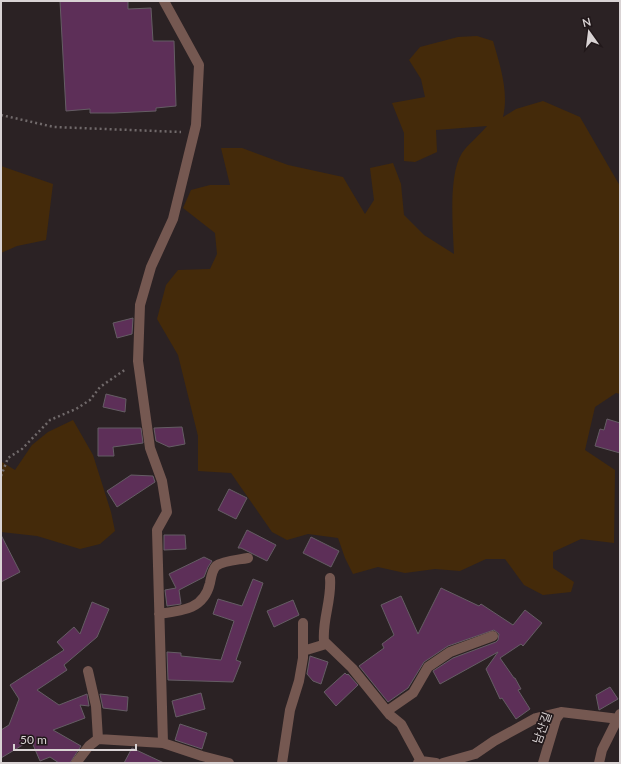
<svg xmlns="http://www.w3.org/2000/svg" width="621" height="764" font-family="Lato,'Noto Sans KR',sans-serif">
	<rect width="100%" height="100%" fill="#2b2224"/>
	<path fill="#442a0a" d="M477,36L493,41C500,65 509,92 503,117L516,109L543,101L580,117L620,186V394L616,393L595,407L585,450L615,470L614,543L581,539L553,552V568L574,582L571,592L543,595L524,585L505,559H486L460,571L435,569L405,573L378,567L353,574L345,558L338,538L308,534L287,540L272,532L231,473L198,471V436L178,355L157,319L166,285L178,270L210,269L217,254L215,233L183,208L191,190L210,185H230L221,148H242L288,165L343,177L365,214L374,200L370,168L393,163L401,184L404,215L424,235L454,254C453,228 448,175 462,153C469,143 480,135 487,126L436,130L437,152L415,162L404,161V133L392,103L425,97L421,79L409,60L420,47L458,37Z
		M1,166L53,184L46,240L17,246L1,253Z
		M73,420L93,455L111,512L115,531L100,544L80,549L37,536L1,532V457L2,462L15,470L32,445L48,432Z"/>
	<path fill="#5d2f58" stroke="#655d64" d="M60,1H128V9L151,8L153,41H174L176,106L156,108V111L114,113H90V109L66,111Z
		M133,318L132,334L117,338L113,323Z
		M106,394L126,399L125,412L103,407Z
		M607,419L620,423V453L595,446L600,429L604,430Z
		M182,427L185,444L169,447L156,441L154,428Z
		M98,428H141L143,443L113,447L114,456H98Z
		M131,475L153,476L155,482L117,507L107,491Z
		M229,489L247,498L236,519L218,510Z
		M247,530L276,545L267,561L241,548H238Z
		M1,535L20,572L1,582Z
		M164,535H185L186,549L164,550Z
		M311,537L339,551L331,567L303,553Z
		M204,557L212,561L208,567L204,577L179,590L181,604L167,606L165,590L176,588L169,574Z
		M253,579L263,583L236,660L241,662L233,682L168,680L167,652L181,653V656L221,660L234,621L213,614L218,599L242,606Z
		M441,588L479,606L481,604L513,625L525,610L542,623L523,646L521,644L500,658L514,678H515L521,689L518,690L530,709L516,719L502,698L500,699L486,669L498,652L440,684L433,671L453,658L496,642L498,640L499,634L494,630L448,646L424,662L408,688L388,702L359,666L384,648L382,644L394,635L381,605L401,596L418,634Z
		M293,600L299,615L274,627L267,611Z
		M92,602L109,609L97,637L64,665L67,670L37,690L59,705L87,694L89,706L80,705L85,718L53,730L81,746L70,763H59L50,757L40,761L31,740L1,758V730L9,725L19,699L10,685L64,650L57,642L74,627L80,634Z
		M310,656L328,662L321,684L313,681L307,674Z
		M345,673L347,675L348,674L358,685L336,706L324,692Z
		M610,687L618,699L599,710L596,695Z
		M201,693L205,709L176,717L172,701Z
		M100,694L128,697L127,711L103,708Z
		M180,724L207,733L202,749L175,740Z
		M132,748L164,763H124Z"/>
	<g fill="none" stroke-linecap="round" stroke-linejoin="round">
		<path stroke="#716a6b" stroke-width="2.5" stroke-dasharray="2 3" stroke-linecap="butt" d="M1,115L54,127L181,132
			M1,476L8,458L22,449L50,420L76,409L90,400L100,387L126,369"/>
		<path stroke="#755851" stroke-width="10" d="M330,578C332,600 322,620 324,641L352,668L390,715L401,724L421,761
			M159,614C183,611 204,609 210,583C211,578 212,570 216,566C224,560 238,560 248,558
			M303,651L326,644
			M88,671L96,706L98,739
			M387,711L413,693L428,667L450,652L493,636
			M163,743L157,530L167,512L162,481L150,448L138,361L140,305L151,267L173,219L196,125L199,65L164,1
			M76,763L89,746L98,739L163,743L202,756L229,763
			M282,763L290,710L299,681L303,658V623
			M418,763L421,761L436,763
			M443,763L475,754L494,741L536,718L561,712
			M543,763L556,719L561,712L619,719
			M599,763L602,750L620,714"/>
	</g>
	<g text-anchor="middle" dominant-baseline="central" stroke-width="3.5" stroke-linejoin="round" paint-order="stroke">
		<g font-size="12" fill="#d9d3d4" stroke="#21181a">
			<text transform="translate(542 728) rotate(-70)">남산길</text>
		</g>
	</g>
	<rect width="621" height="764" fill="none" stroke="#d9d3d4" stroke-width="4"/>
	<g transform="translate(589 32) rotate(346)" stroke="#21181a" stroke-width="3" paint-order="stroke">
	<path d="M0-3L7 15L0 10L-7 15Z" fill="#d9d3d4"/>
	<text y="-6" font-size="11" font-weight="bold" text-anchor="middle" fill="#d9d3d4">N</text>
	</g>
	<path d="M14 744v6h122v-6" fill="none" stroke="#d9d3d4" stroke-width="2"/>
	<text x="20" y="744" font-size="12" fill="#d9d3d4" stroke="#21181a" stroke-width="3" paint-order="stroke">50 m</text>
</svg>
